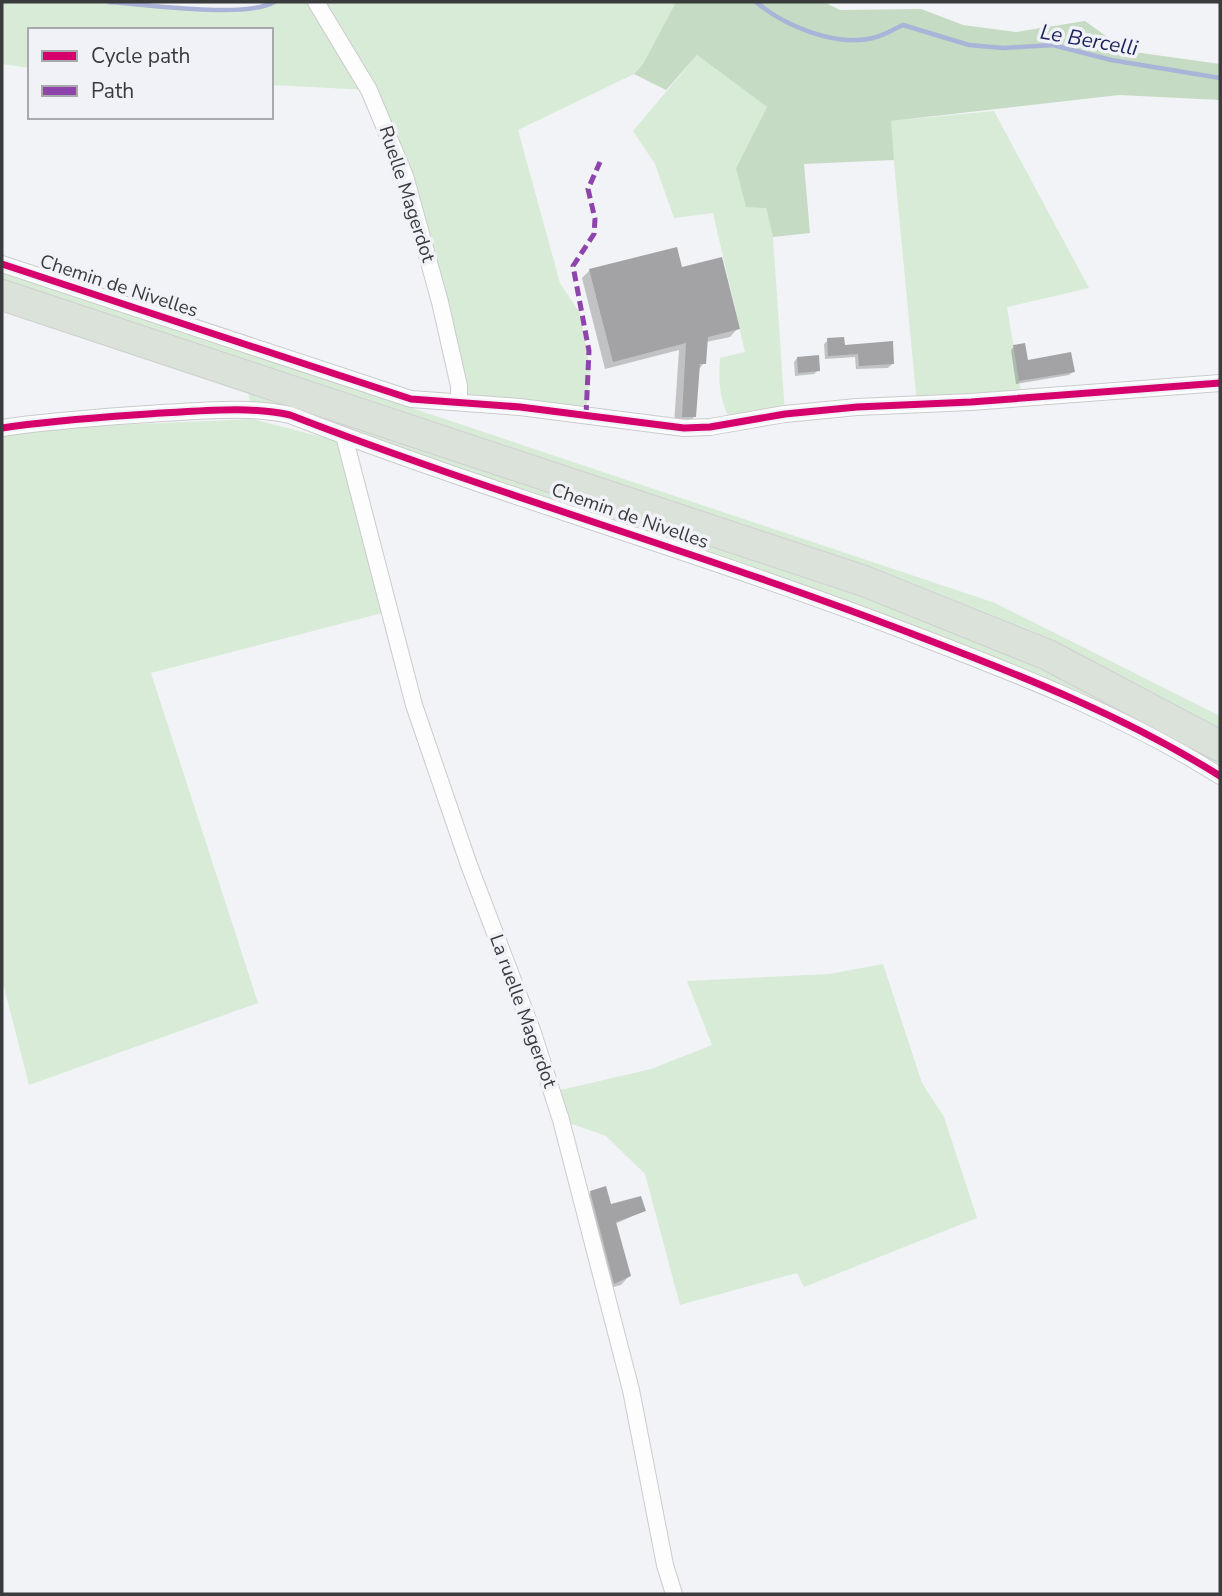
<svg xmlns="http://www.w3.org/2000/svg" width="1222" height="1596" font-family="'Nunito Sans',sans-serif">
	<rect width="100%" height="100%" fill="#f2f3f6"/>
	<path fill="#d8ebd7" d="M2,2C38,2 74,1 109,2C148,3 244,20 274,2H676L643,64L634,74L518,130L560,283L580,313L590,370L586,415L459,401L440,302L369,90L271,85V30H30V68L2,64Z
		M697,55L767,107L736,168L766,208L773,237L785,414L732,424C720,401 718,384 720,358L745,352L713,213L674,218L655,164L633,131Z
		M994,111L1089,288L1007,307L1022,398L917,404L890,121Z
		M2,271L995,603L1220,716V734L1120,679L2,284Z
		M248,386L521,476L993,642L1220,759V772L1096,704L250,405Z
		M252,419L353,445L394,610L151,673L258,1003L29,1085L2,979V436L52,428Z
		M883,964L922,1083L944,1117L977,1218L804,1287L797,1273L680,1305L645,1174L606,1136L561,1120L552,1092L651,1069L712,1045L687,981L829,974Z"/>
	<path fill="#c5dbc3" d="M676,2H824L840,10L921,9L963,25L1016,32L1085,21L1127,51L1220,64V100L1119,95L891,121L894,160L804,164L810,233L773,237L766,208L746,207L736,168L767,107L697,55L666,90L634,74L643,64Z"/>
	<path fill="#0003" d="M681,269L738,328L730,337L706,342L704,363L698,370L695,416L686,425H674L679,350L605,369L582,278L590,270Z
		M828,340L843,346L892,364L888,368L856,369L855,357L825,359L824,344Z
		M1014,347L1026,362L1073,372L1069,375L1016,384L1011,350Z
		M797,358L818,370L814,374L795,376L794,362Z
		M591,1192L610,1207L644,1211L615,1224L629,1276L621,1285L610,1288L586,1197Z"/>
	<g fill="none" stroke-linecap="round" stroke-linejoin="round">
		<path stroke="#aab4d8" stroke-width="4.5" d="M109,2C146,4 245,19 274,2
			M756,2C785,26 835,47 873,38C883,36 894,29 903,25L969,45L1003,48L1053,45L1111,60L1220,78"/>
	</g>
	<path fill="#a3a3a5" d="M677,247L682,267L722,257L740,329L708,337L706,364H700L696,417H682L686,343L613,362L589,269Z
		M844,337L845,345L893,341L894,364L859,366L858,354L828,356L827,338Z
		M1025,343L1028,360L1071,352L1075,372L1019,381L1013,345Z
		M819,355L820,371L798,373L797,357Z
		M606,1186L611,1204L641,1196L646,1211L616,1222L631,1276L614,1284L590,1191Z"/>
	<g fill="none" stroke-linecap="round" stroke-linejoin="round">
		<defs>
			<path id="street" d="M316,2L369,90L405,176L440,302L459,386V401
				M2,264L411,399L520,407L684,428L710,427L785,414L857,407L971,402L1220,383
				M2,428C55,420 108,417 162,413C204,411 249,406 290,415C499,496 715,557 923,638C1025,677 1128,718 1220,776
				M344,436L414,705L469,865L532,1030L561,1120L631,1390L665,1565L674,1594"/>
			<path id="highway" d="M2,295L864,581L1048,655L1220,746"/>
		</defs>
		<use href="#street" stroke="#cacbcd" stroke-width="18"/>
		<use href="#highway" stroke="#cfd0d1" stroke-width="32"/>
		<use href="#street" stroke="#fdfdfe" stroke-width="16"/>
		<use href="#highway" stroke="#dbe2da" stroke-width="30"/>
		<path stroke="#8e44ad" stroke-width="5" stroke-dasharray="10 5" stroke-linecap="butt" d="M586,415L589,351L573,266L594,234L595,219L588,189L600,162"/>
		<defs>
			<path id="cycleway" d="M2,264L411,399L520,407L684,428L710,427L785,414L857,407L971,402L1220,383
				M2,428C55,420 108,417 162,413C204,411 249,406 290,415C499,496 715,557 923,638C1025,677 1128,718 1220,776"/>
		</defs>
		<use href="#cycleway" stroke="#f1f2f7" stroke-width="11"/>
		<use href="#cycleway" stroke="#d6006c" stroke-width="7"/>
	</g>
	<g text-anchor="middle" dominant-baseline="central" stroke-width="7" stroke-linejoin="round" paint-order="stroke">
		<g font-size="19" fill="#3a3b3c" stroke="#f1f2f7">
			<text transform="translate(407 194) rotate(72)">Ruelle Magerdot</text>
			<text transform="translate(119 286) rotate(18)">Chemin de Nivelles</text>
			<text transform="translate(630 516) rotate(19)">Chemin de Nivelles</text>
			<text transform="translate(523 1011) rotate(70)">La ruelle Magerdot</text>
		</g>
		<g font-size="21" font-style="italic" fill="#1b225d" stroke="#f1f2f7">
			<text transform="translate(1089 40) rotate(10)">Le Bercelli</text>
		</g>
	</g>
	<rect width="1222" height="1596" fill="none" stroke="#3a3b3c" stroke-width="7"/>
	<rect x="28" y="28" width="245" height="91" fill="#f1f2f7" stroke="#a8a9ac" stroke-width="2"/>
	<rect x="42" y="51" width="35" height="10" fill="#d6006c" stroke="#a8a9ac" stroke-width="2"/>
	<text x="91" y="63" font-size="21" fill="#3a3b3c">Cycle path</text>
	<rect x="42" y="86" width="35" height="10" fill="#8e44ad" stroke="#a8a9ac" stroke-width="2"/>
	<text x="91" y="98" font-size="21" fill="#3a3b3c">Path</text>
</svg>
